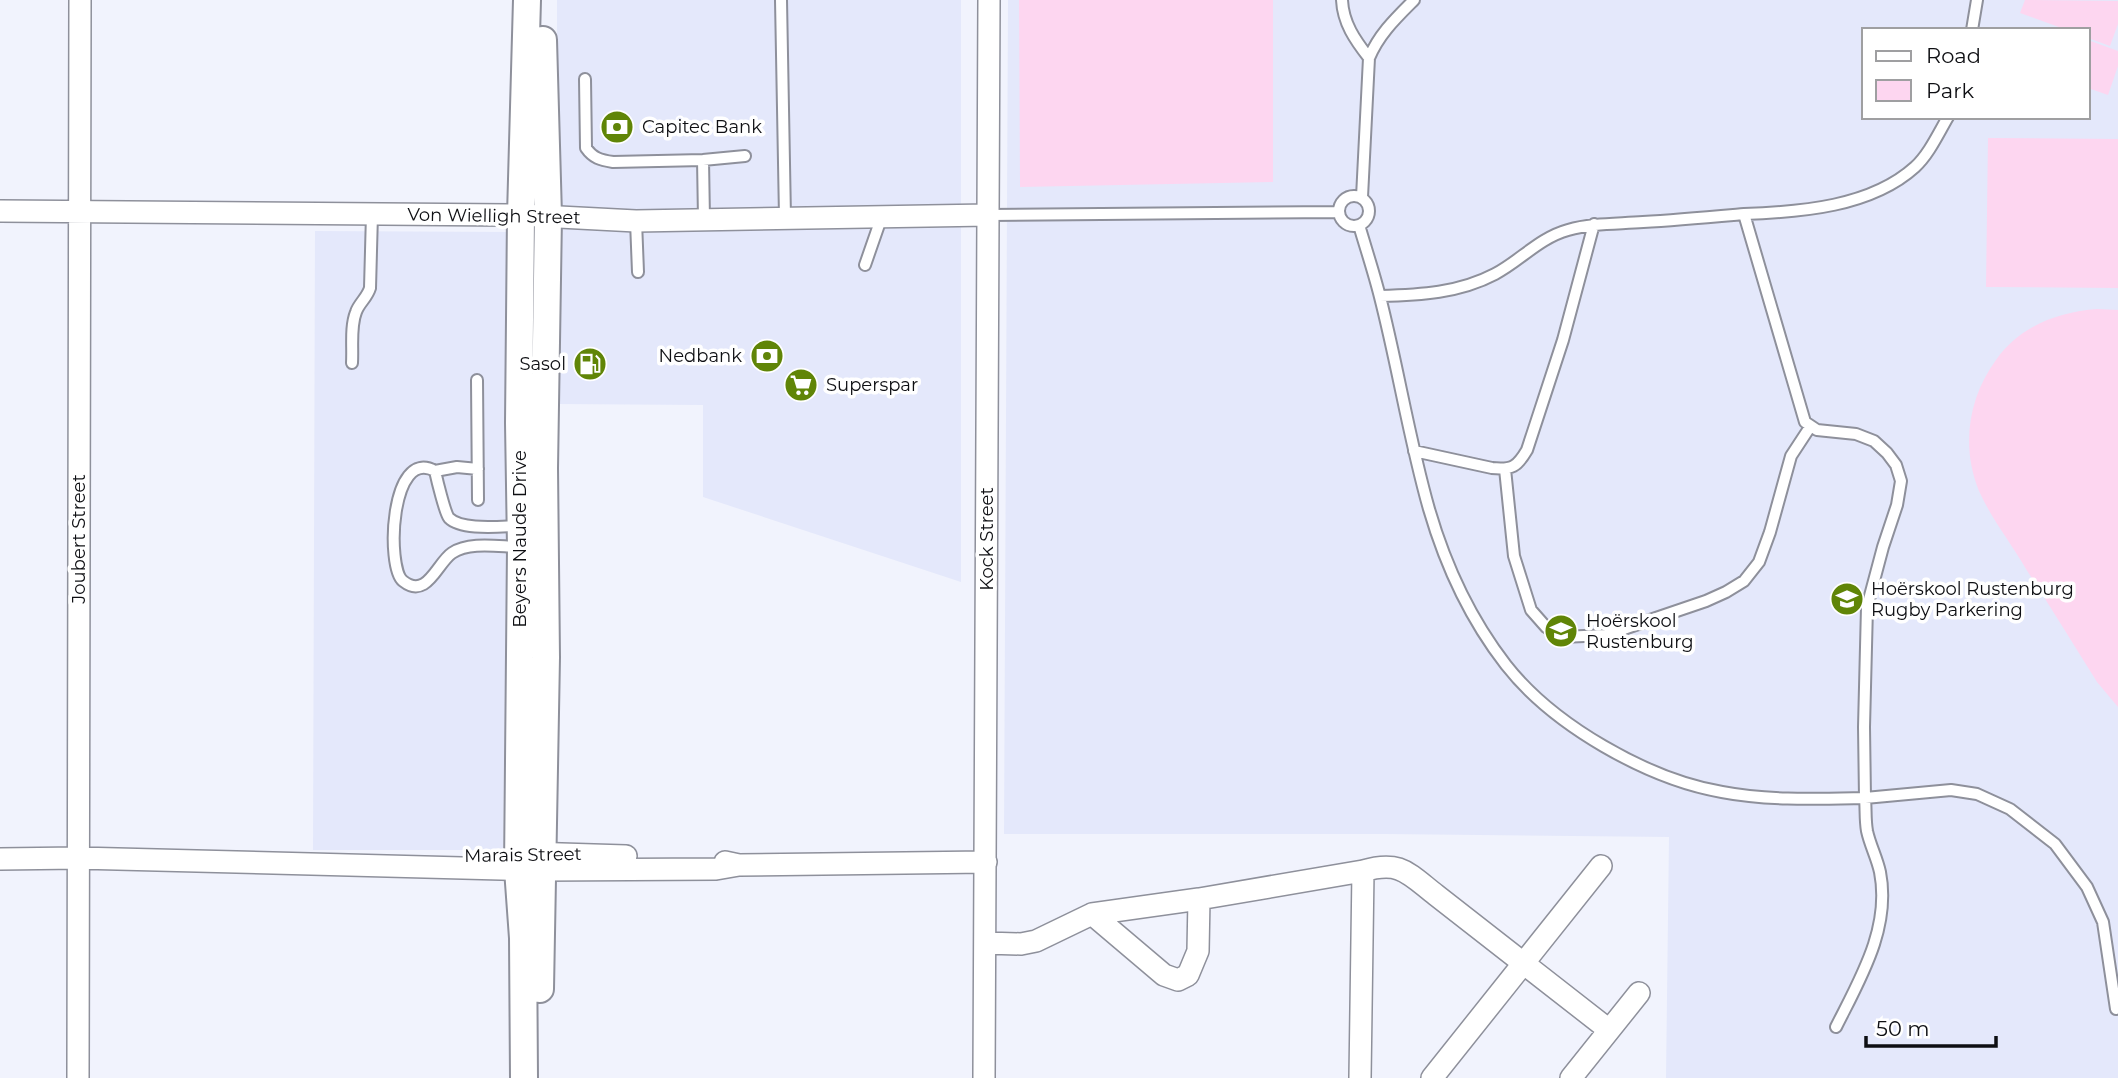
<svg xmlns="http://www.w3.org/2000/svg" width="2118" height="1078" font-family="Montserrat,sans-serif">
	<rect width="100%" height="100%" fill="#f1f3fd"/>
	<path fill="#e4e8fb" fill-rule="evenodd" d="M557,0H961V582L703,497V405L557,404Z
		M1008,0H2118V1078H1666L1669,837L1385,834H1004ZM1864,30H2088V117H1864Z
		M315,231L510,232L503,850H313Z"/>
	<path fill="#fdd6f0" d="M1019,0H1273V182L1020,187Z
		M2025,0L2118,1V24L2110,46L2088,38V30H2067L2020,13Z
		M2088,40L2118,51V66L2108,95L2088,88Z
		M1988,138L2118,139V288L1986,287Z
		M2097,309L2118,310V707L2097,682C2073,644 2050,606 2026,569C2011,543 1991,518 1979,491C1961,447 1968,398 1996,360C2020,326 2058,312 2097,309Z"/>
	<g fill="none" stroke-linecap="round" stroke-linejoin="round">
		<defs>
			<path id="service" d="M781,0L785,217
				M1342,0C1343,23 1355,40 1369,58
				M1972,30L1977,0
				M585,79L586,148C593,158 600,160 613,162L703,160L745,156
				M703,160L704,219
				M1339 211a15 15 0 1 1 30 0a15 15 0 1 1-30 0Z
				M1362,197L1369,58C1379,34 1396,18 1414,0
				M1744,214C1800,212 1871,207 1915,167C1929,154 1938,134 1948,117
				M988,215L1338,212
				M636,221L638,272
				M1359,225C1366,249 1374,273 1380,297C1398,367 1409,439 1429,509C1445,564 1471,620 1506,665C1553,725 1647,779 1722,792C1769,801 1818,799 1865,798C1866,809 1865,820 1867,831C1870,845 1877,858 1880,872C1891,928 1860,979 1836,1027
				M865,265L882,216
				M1380,296C1420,295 1459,293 1495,274C1520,261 1539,238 1568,230C1592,223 1617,224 1643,222C1677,220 1710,217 1744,214L1805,422L1817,430L1856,434L1874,441L1887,453L1896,465L1901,481L1897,505L1883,547L1867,607L1864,727L1865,798L1951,790L1977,794L2010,809L2055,844L2087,887L2103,922L2116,1009
				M352,363C353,347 350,327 356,312C359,303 367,298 370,288L372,214
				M477,380L478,500
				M1414,451L1492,468C1512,470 1517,467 1527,450L1563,340L1594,224
				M1505,469L1514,556L1531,610L1546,627L1562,637L1606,635L1706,601L1726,592L1744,581L1759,562L1770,532L1791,456L1810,427
				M435,471L457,467L478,469
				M519,526C503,526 462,531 449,518C445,513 437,480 435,471C390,446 386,568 403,581C427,600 437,563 452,553C470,541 500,547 521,547"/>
			<path id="minor" d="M0,211L521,215L636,221L988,215
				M529,853L626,856
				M0,859L78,858L543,870L716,869L739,865
				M725,862L739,865L986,862
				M1092,914L1164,975L1178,980L1188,975L1198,951L1199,899
				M985,943L1021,944L1036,941L1092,914L1199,899L1363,871C1400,860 1408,873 1436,895L1609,1030
				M78,1078L80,0
				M984,1078L989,0
				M1360,1078L1363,871
				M1432,1078L1601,866
				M1571,1078L1639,993"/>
			<path id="tertiary" d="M540,989L546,657L544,468L548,216L543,40
				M524,1078L523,938L518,869L521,547L519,423L521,215L527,0"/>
		</defs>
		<use href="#service" stroke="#8e909b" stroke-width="14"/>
		<use href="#minor" stroke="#8e909b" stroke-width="24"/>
		<use href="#tertiary" stroke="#8e909b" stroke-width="30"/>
		<use href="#service" stroke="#fff" stroke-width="10"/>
		<use href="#minor" stroke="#fff" stroke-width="21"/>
		<use href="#tertiary" stroke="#fff" stroke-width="26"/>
	</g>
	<defs>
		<symbol id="bank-disc" viewBox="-11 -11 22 22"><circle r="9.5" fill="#608507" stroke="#fff"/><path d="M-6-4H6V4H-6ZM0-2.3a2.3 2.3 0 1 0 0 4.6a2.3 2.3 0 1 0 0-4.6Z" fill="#fff"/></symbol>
		<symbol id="fuel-disc" viewBox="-11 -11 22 22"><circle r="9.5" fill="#608507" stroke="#fff"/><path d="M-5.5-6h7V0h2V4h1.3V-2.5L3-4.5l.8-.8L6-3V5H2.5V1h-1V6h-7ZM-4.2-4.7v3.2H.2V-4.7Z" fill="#fff"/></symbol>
		<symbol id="supermarket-disc" viewBox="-11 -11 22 22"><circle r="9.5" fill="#608507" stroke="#fff"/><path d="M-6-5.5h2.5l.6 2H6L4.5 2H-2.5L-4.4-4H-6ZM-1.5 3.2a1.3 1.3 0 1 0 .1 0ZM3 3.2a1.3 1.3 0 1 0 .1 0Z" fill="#fff"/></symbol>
		<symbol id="school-disc" viewBox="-11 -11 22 22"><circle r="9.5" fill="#608507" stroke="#fff"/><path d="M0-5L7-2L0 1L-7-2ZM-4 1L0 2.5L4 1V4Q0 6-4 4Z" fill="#fff"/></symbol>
		<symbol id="university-disc" viewBox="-11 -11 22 22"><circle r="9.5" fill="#608507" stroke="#fff"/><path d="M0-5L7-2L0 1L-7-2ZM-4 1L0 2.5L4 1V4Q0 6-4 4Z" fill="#fff"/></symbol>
	</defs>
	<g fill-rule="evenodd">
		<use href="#bank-disc" x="598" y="108" width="38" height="38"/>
		<use href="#bank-disc" x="748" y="337" width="38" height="38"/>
		<use href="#fuel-disc" x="571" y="345" width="38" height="38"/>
		<use href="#supermarket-disc" x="782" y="366" width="38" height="38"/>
		<use href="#school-disc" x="1828" y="580" width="38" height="38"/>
		<use href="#university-disc" x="1542" y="612" width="38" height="38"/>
	</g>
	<g text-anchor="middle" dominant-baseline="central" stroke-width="7" stroke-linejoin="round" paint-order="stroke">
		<g font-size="18" fill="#0e0f13" stroke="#fff" text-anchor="start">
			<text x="642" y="127">Capitec Bank</text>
			<text x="742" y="356" text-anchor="end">Nedbank</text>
			<text x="566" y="364" text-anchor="end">Sasol</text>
			<text x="826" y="385">Superspar</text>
			<text x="1871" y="589">Hoërskool Rustenburg<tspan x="1871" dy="21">Rugby Parkering</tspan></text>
			<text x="1586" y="621">Hoërskool<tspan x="1586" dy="21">Rustenburg</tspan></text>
		</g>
		<g font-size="18" fill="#0e0f13" stroke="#fff">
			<text transform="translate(494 216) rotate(1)">Von Wielligh Street</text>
			<text transform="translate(79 539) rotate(-90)">Joubert Street</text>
			<text transform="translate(520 539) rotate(-90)">Beyers Naude Drive</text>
			<text transform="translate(987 539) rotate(-90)">Kock Street</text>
			<text transform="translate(523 855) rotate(-1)">Marais Street</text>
		</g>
	</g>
	<rect x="1862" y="28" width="228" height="91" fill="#ffffff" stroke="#9f9fa1" stroke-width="2"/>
	<rect x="1876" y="51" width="35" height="10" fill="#ffffff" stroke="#9f9fa1" stroke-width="2"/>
	<text x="1926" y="63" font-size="21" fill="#0e0f13">Road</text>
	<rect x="1876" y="80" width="35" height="21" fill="#fdd6f0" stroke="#9f9fa1" stroke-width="2"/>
	<text x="1926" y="98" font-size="21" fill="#0e0f13">Park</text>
	<path d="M1866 1036v10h130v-10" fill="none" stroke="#0e0f13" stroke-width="3.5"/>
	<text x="1876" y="1036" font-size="21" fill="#0e0f13" stroke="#ffffff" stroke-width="5" paint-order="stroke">50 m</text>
</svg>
